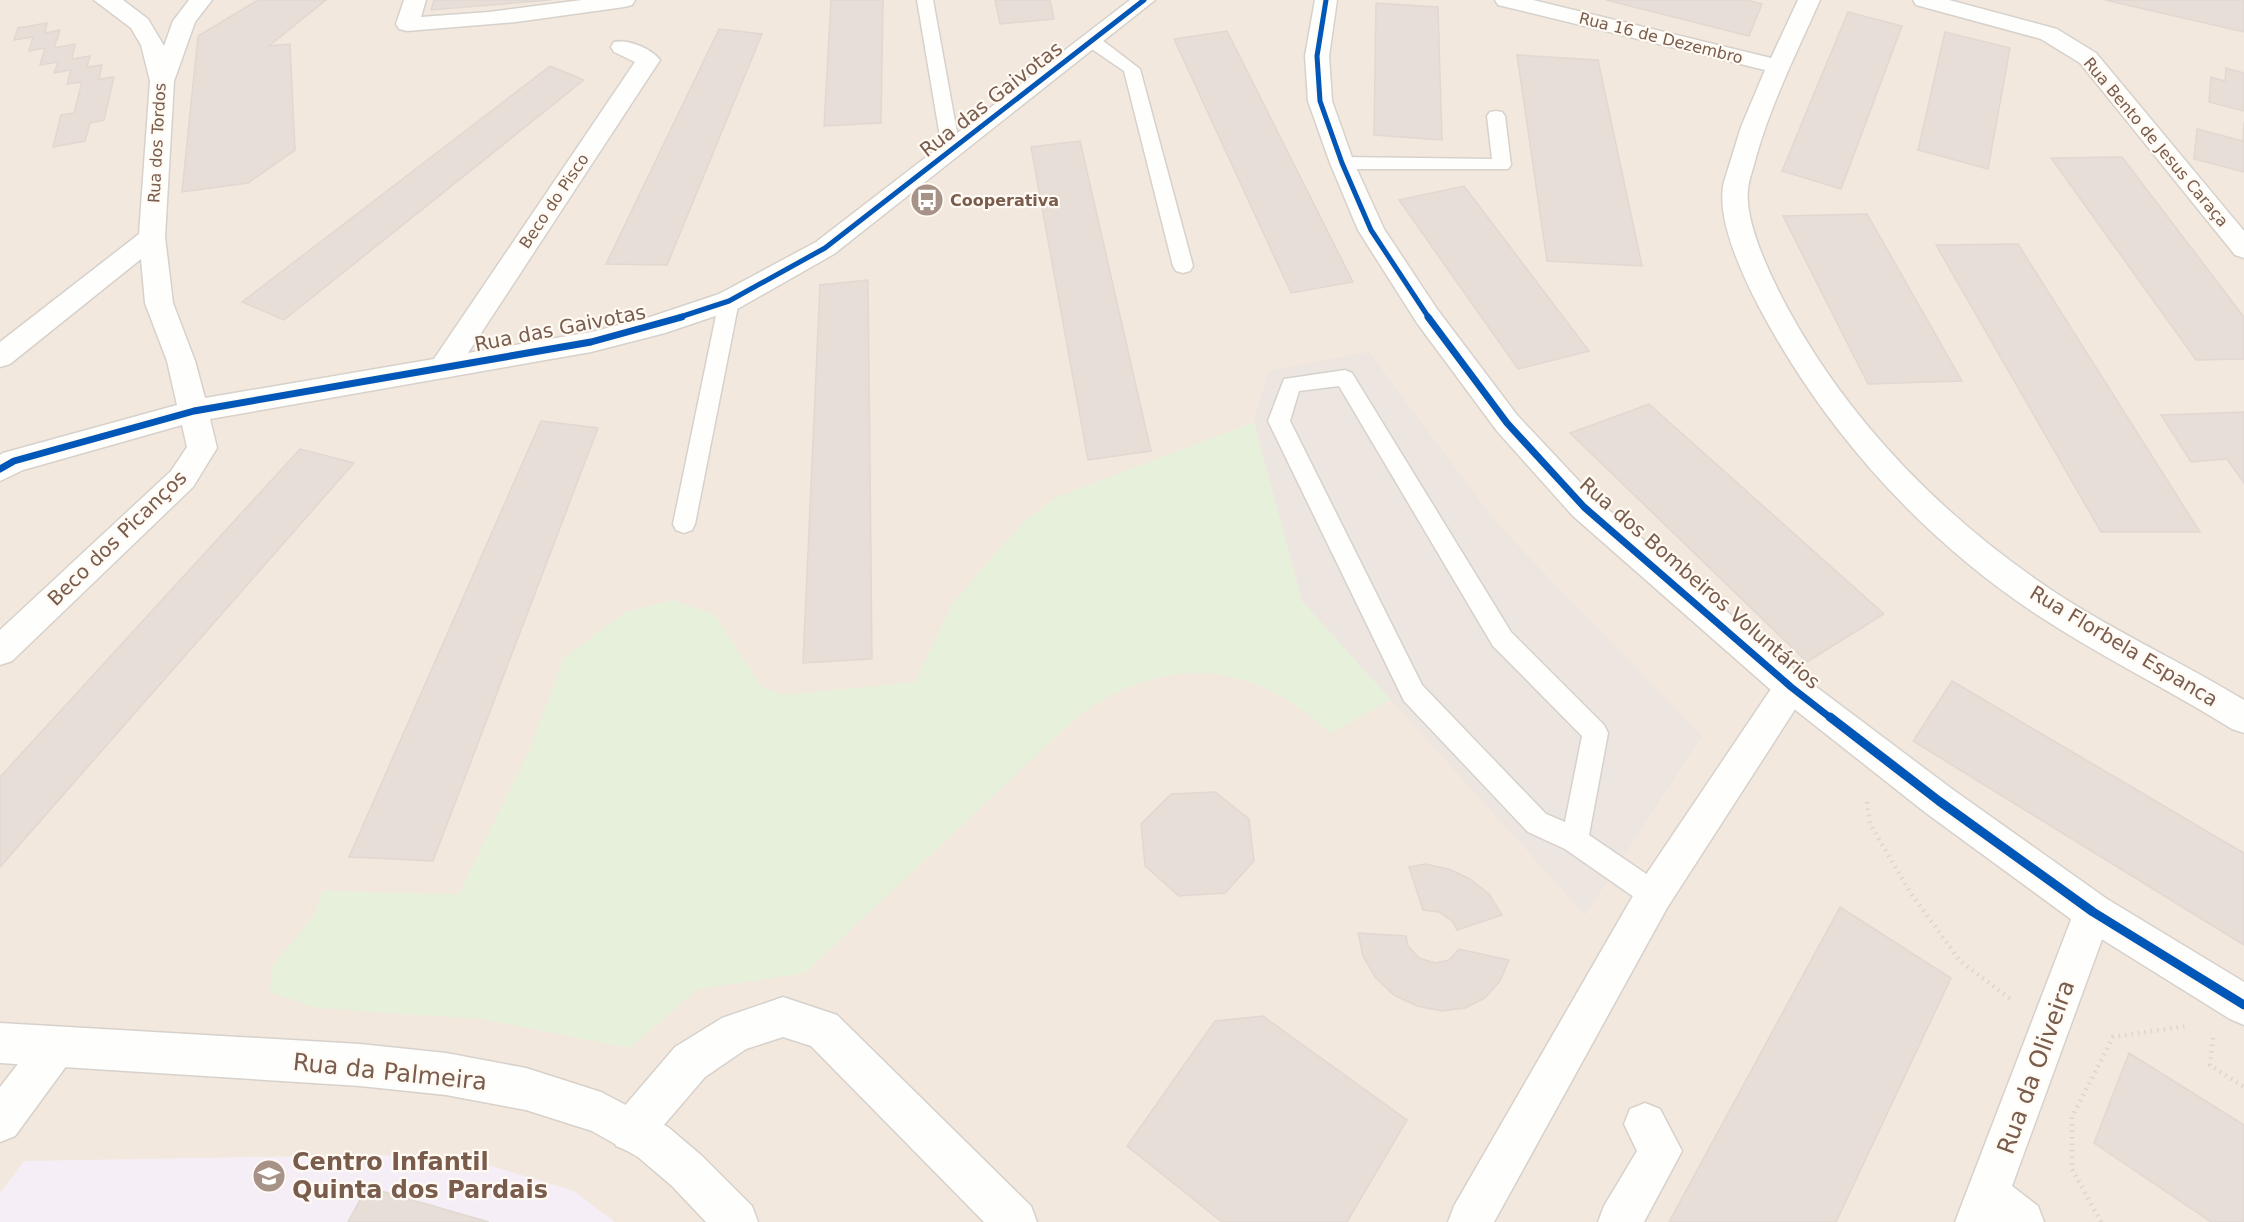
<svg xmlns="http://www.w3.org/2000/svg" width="2244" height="1222" font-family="'DejaVu Sans',sans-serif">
	<rect width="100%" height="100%" fill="#f9f5f0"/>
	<path fill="#f2e8de" d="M0,0H2244V1222H0Z"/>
	<path fill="#ede5e0" d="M1369,352L1497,524L1702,736L1585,915L1302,601L1254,422L1268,371Z"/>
	<path fill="#f6eef6" d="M379,1155L469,1159L574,1191L615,1222H0V1193L24,1161Z"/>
	<path fill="#e7f0db" d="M1254,422L1302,601L1391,700L1330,733C1252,660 1166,653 1078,716L805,973L698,989L630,1048L481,1019L317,1008L270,992L273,965L314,916L322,891L459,894L530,749L564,658L625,612L673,600L715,615L761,686L783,695L915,682L952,604L1022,523L1055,498Z"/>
	<path fill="#e6ded7" stroke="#e2d8d2" stroke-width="1.5" d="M258,0H326L269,46L290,44L295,150L248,183L182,192L198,36Z
		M434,0H551L431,10Z
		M831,0H883L881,123L824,126Z
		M995,0H1050L1054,19L1000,24Z
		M1606,0H1747L1762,4L1749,36Z
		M2105,0H2244V32Z
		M1376,3L1438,7L1442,140L1374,135Z
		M1848,12L1902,26L1841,189L1782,171Z
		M47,23L45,33L60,30L54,48L75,44L72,59L90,56L87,67L102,65L99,79L114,77L104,120L90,123L85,141L53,147L61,115L74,113L82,82L67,84L71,70L54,73L58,62L40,65L45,48L29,51L33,37L14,40L18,28Z
		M719,29L762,34L667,265L606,264Z
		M1227,31L1353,282L1291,293L1174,39Z
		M1945,32L2010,48L1988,169L1918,150Z
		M1517,55L1598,60L1642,266L1547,261Z
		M550,66L584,80L284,320L242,302Z
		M2226,68L2244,73V111L2209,102L2211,77L2225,81Z
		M2244,122V172L2194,159L2197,129L2243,141Z
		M1080,141L1151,451L1088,460L1031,147Z
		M2122,157L2244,317V359L2196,360L2051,158Z
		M1464,186L1589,351L1518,369L1399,200Z
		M1867,214L1962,381L1868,384L1783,216Z
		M2018,244L2200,532H2101L1936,245Z
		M868,280L872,659L803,663L820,285Z
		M1649,404L1884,614L1807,662L1570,433Z
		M2244,412V483L2227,459L2191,462L2161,415Z
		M541,421L598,428L433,861L349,857Z
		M300,449L354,463L0,867V777Z
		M1952,681L2244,853V945L1913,741Z
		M1215,792L1249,819L1254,861L1225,893L1179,896L1145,866L1141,824L1171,794Z
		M1425,864L1449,869L1470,879L1489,894L1502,915L1457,930L1452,921L1439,912L1423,910L1409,867Z
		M1840,907L1951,978L1836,1222H1669Z
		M1358,933L1406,936L1408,946L1419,958L1435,963L1449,960L1459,949L1509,960L1500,981L1485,998L1465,1008L1442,1011L1417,1006L1394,995L1375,977L1363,956Z
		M1263,1016L1407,1120L1347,1222H1222L1127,1146L1215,1021Z
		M2129,1053L2244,1125V1222H2211L2094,1143Z
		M367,1187L489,1222H348Z"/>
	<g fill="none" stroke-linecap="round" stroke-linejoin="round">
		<defs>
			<path id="service" d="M917,0H933L960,149L957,153H945L942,149Z
				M1092,36L1098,37L1140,69L1193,266L1190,271L1183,273L1176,271L1173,266L1124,71L1086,45L1084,41L1086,37Z
				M1496,111L1502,112L1505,116L1511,165L1508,169H1342L1336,167L1333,163L1336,159L1342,157L1492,159L1487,116L1490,112Z
				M729,294L736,296L739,301L695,524L692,530L684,533L676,530L673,524L719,301L722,296Z
				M1345,370L1352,373L1511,632L1604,725L1608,733L1589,835L1664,886L1668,895L1664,904L1654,908L1644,904L1565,849L1528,832L1404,701L1268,421L1284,379ZM1339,386L1493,646L1582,736L1565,822L1546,814L1422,685L1290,421L1299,391Z"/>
			<path id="minor" d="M94,0H123L148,19L164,46L173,21L189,0H212L195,22L174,81L165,237L173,303L195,361L205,398L434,359L635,62L614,52L611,47L614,42C628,39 651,48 660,60L468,353L591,332L650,317L719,294L816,242L1130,0H1155L834,254L739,308L665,333L591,352L210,419L217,448L193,487L12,661L0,665V630L171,471L187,447L182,425L23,470L0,481V455L3,453L177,405L167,361L145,303L141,259L10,364L0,367V342L139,234L150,81L141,45L131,28Z
				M404,0H426L421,17L489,12L582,0H635L632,5L624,7L516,22L407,31L399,29L396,24Z
				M1495,0H1533L1771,58L1798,0H1820C1797,52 1772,101 1756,157C1754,167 1749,178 1748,189C1744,223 1772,279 1788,309C1851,425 1949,523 2059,595C2118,633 2183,663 2244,700V733L2232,729C2168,689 2099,656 2036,614C1920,537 1824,430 1759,307C1743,276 1715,218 1724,182L1741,127L1765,70L1498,5Z
				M1913,0H1949L2057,29L2096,53L2244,231V258L2235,255L2080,63L2041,39L1916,5Z
				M1791,672L1803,677L1808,687L1803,697L1667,908L1494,1222H1448L1454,1206L1641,882L1779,677Z
				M2093,893L2107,899L2112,912L2012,1186L2038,1206L2044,1222H1955L2074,912L2079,899Z
				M783,997L837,1015L1031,1206L1037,1222H984L811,1046L783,1037L746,1049L705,1077L646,1146L631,1152L616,1146L610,1131L616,1116L675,1047L722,1018Z
				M56,1027L70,1033L76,1047L70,1061L15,1136L0,1142V1087L42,1033Z
				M1645,1103L1660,1109L1682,1151L1644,1222H1598L1604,1206L1637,1151L1624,1124L1630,1109Z"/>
			<path id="tertiary" d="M1315,0H1337L1329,56L1332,101L1354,163L1384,229L1437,309L1517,415L1595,498L1803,677L1952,789L2107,899L2244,982V1025L2230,1019L2079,925L1926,813L1779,697L1573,516L1497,431L1417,323L1358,230L1330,163L1308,101L1305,56Z
				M0,1023L360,1044L446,1053L526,1068L601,1092L668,1127L702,1156L752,1206L758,1222H706L672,1186L638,1157L592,1131L526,1110L446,1095L360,1086L0,1063Z"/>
		</defs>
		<use href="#service" stroke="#d7d1cb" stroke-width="3"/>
		<use href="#minor" stroke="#d7d1cb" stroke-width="3"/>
		<use href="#tertiary" stroke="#d7d1cb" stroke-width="3"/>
		<path stroke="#dcd5d0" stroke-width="4.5" stroke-dasharray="1.5 5" stroke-linecap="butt" d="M1867,802L1870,824L1910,892L1960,961L2013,1001
			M2213,1038L2210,1065L2244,1087
			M2101,1222L2072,1169V1117L2113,1037L2187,1026"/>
		<use href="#service" fill="#fefefd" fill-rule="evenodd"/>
		<use href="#minor" fill="#fefefd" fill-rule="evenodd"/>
		<use href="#tertiary" fill="#fefefd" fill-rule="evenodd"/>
		<defs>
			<path id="cycleway-far2" d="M1326,0L1317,56L1320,101L1342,163L1371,230L1429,318
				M677,318L729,301L825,248L1144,0"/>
			<path id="cycleway-far1" d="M1428,317L1507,423L1584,507L1791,687L1832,719
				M0,469L14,461L194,411L591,342L682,317"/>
			<path id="cycleway" d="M1830,717L1939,801L2093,912L2244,1005"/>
		</defs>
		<use href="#cycleway-far2" stroke="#fffaf3" stroke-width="8"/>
		<use href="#cycleway-far1" stroke="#fffaf3" stroke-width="10"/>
		<use href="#cycleway" stroke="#fffaf3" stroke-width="13"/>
		<use href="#cycleway-far2" stroke="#0057b8" stroke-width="5"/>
		<use href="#cycleway-far1" stroke="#0057b8" stroke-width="7"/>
		<use href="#cycleway" stroke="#0057b8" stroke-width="9"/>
	</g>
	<defs>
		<symbol id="bus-disc" viewBox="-11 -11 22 22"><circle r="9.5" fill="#a69286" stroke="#fffaf3"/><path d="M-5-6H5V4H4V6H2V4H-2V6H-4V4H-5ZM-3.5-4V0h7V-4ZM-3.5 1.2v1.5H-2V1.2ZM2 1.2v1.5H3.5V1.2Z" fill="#fff"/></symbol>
		<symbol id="school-disc" viewBox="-11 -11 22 22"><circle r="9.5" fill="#a69286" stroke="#fffaf3"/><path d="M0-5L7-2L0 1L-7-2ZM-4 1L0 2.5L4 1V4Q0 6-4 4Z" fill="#fff"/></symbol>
	</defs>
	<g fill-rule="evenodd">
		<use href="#bus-disc" x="908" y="181" width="38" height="38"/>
		<use href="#school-disc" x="250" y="1157" width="38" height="38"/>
	</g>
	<g text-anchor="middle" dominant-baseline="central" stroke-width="4.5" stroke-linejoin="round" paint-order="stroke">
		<g font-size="16" fill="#7a5c4d" stroke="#fffaf3">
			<text transform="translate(1661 38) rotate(14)">Rua 16 de Dezembro</text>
			<text transform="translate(2156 142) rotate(50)">Rua Bento de Jesus Caraça</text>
			<text transform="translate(157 143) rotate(-87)">Rua dos Tordos</text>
			<text transform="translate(554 201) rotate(-56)">Beco do Pisco</text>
		</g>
		<g font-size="16" font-weight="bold" fill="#7a5c4d" stroke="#fffaf3" text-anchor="start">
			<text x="950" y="200">Cooperativa</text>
		</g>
		<g font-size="20" fill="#7a5c4d" stroke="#fffaf3">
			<text transform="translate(991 99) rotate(-38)">Rua das Gaivotas</text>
			<text transform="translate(560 328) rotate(-11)">Rua das Gaivotas</text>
			<text transform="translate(117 538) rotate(-44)">Beco dos Picanços</text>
			<text transform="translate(1700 583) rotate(41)">Rua dos Bombeiros Voluntários</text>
			<text transform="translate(2124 646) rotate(31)">Rua Florbela Espanca</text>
		</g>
		<g font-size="24" fill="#7a5c4d" stroke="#fffaf3">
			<text transform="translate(2036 1067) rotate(-70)">Rua da Oliveira</text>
			<text transform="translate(390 1072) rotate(6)">Rua da Palmeira</text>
		</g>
		<g font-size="24" font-weight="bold" fill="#7a5c4d" stroke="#fffaf3" text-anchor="start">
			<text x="292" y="1162">Centro Infantil<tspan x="292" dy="28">Quinta dos Pardais</tspan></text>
		</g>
	</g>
</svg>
